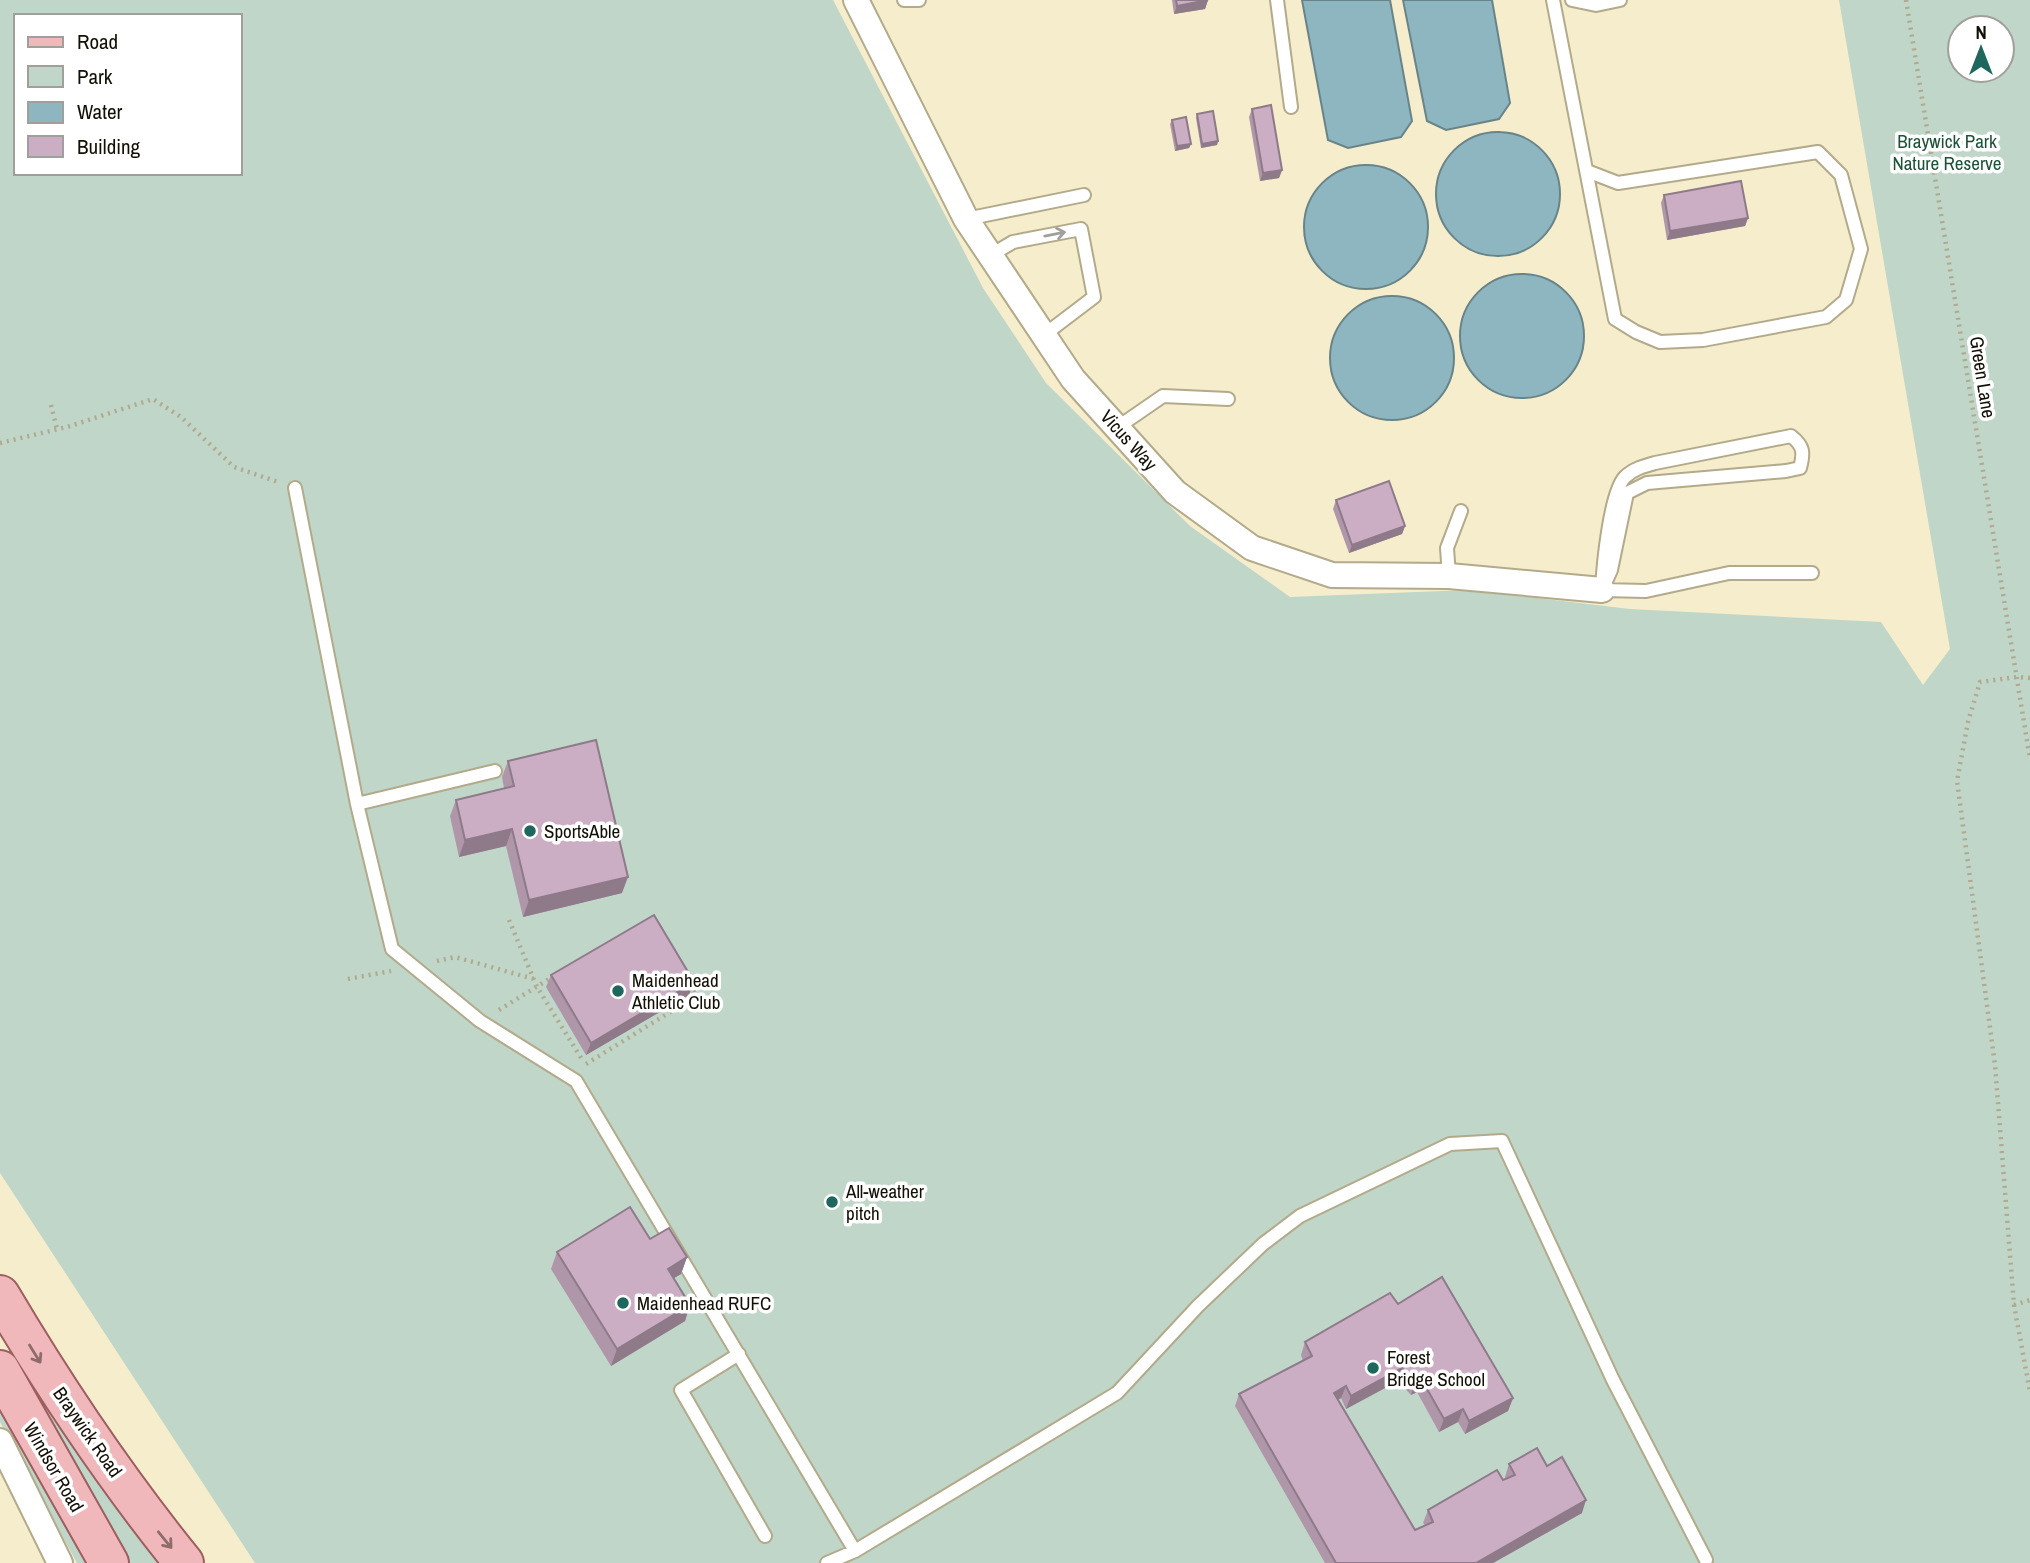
<svg xmlns="http://www.w3.org/2000/svg" width="2030" height="1563" font-family="'Archivo Narrow',sans-serif">
	<rect width="100%" height="100%" fill="#f5edcb"/>
	<path fill="#bfd6c8" fill-rule="evenodd" d="M0,0H833L983,288L1046,383L1190,526L1290,597L1468,590L1630,609L1881,622L1923,685L1950,649L1839,0H2030V1563H255L0,1173ZM16,16H240V173H16ZM1960,28H2002V70H1960Z
		M0,1331L168,1563H129Z
		M0,1400L88,1563H77L0,1422Z"/>
	<path fill="#8eb6c0" stroke="#698488" stroke-width="2" d="M1302,0H1390L1412,121L1401,137L1348,148L1328,140Z
		M1403,0H1492L1510,103L1499,119L1446,130L1427,121Z
		M1436 194a62 62 0 1 1 124 0a62 62 0 1 1-124 0Z
		M1304 227a62 62 0 1 1 124 0a62 62 0 1 1-124 0Z
		M1460 336a62 62 0 1 1 124 0a62 62 0 1 1-124 0Z
		M1330 358a62 62 0 1 1 124 0a62 62 0 1 1-124 0Z"/>
	<g fill="none" stroke-linecap="round" stroke-linejoin="round">
		<defs>
			<path id="service" d="M904,0H919
				M1277,0L1291,107
				M1553,0L1615,319L1636,332L1660,342L1703,340L1826,317L1846,300L1861,249L1841,175L1818,152L1618,183L1587,171
				M1572,0L1596,5L1620,0
				M966,219L1084,195
				M991,255L1013,242L1081,229L1094,297L1044,335
				M1118,427L1163,396L1228,399
				M1791,436C1804,446 1804,453 1800,468L1786,471L1647,483L1627,493L1611,570L1602,590C1603,567 1610,492 1625,477C1633,469 1644,466 1655,463Z
				M295,488L357,804
				M1449,576L1447,548L1461,511
				M1602,590L1646,591L1729,573H1812
				M495,771L357,804L392,949L480,1021L576,1081L855,1551
				M739,1354L681,1390L765,1536
				M827,1563L855,1551L1117,1393L1198,1306L1263,1244L1300,1216L1450,1144L1502,1141L1613,1380L1706,1560"/>
			<path id="minor" d="M856,0L966,219L1073,379L1175,492L1252,548L1332,575L1449,576L1602,590
				M0,1441L60,1563"/>
			<path id="primary" d="M0,1295C55,1388 116,1479 184,1563
				M0,1370L109,1563"/>
		</defs>
		<use href="#service" stroke="#b2aa8a" stroke-width="16"/>
		<use href="#minor" stroke="#b2aa8a" stroke-width="28"/>
		<use href="#primary" stroke="#9d5e5f" stroke-width="42"/>
		<path stroke="#b0a98f" stroke-width="4.5" stroke-dasharray="2 5" stroke-linecap="butt" d="M1906,0L2030,759
			M51,405L57,429
			M0,443L67,427L153,399L181,417L234,467L278,482
			M2030,678L2017,677L1980,682L1968,722L1957,781L1995,1065L2014,1305L2030,1392
			M509,920L537,987L583,1061
			M437,961L455,957L534,979
			M348,979L391,971
			M499,1010L554,976
			M586,1064L696,996L690,985
			M2014,1305L2030,1300"/>
		<use href="#service" stroke="#fff" stroke-width="12"/>
		<use href="#minor" stroke="#fff" stroke-width="24"/>
		<use href="#primary" stroke="#f1b8bc" stroke-width="38"/>
	</g>
	<path fill="#af96a9" d="M1172,0H1208L1205,9L1174,14Z
		M1252,109L1282,170L1279,178L1260,181L1249,117Z
		M1197,114L1218,141L1217,145L1201,148L1196,118Z
		M1172,120L1191,144L1189,148L1175,151L1170,124Z
		M1664,195L1748,218L1745,226L1667,240L1661,203Z
		M1336,500L1405,526L1402,534L1349,553L1333,509Z
		M508,761L622,893L523,917L506,846L459,857L450,816L456,800L504,788L502,777Z
		M551,975L694,982L689,995L586,1055L546,987Z
		M650,1239L687,1257L681,1274L674,1278L690,1305L685,1321L611,1366L551,1269L557,1252Z
		M1398,1304L1513,1398L1508,1411L1465,1434L1458,1422L1439,1432L1417,1392L1411,1395L1398,1381L1346,1409L1341,1398L1338,1400L1415,1530L1425,1525L1423,1523L1428,1510L1506,1479L1505,1477L1509,1464L1547,1466L1582,1513L1493,1563H1325L1235,1406L1239,1394L1303,1361L1301,1355L1305,1342Z"/>
	<path fill="#8e7a89" d="M1208,0L1205,9L1174,14L1177,6Z
		M1218,141L1217,145L1201,148L1202,144Z
		M1191,144L1189,148L1175,151L1177,146Z
		M1282,170L1279,178L1260,181L1263,173Z
		M1748,218L1745,226L1667,240L1670,231Z
		M1405,526L1402,534L1349,553L1352,545Z
		M512,829L506,846L459,857L465,840Z
		M628,877L622,893L523,917L529,900Z
		M694,982L689,995L586,1055L591,1043Z
		M687,1257L681,1274L662,1285L668,1269Z
		M690,1305L685,1321L611,1366L617,1349Z
		M1402,1368L1398,1381L1346,1409L1351,1396Z
		M1422,1380L1417,1392L1411,1395L1415,1383Z
		M1346,1386L1341,1398L1330,1405L1334,1393Z
		M1513,1398L1508,1411L1465,1434L1469,1421Z
		M1463,1409L1458,1422L1439,1432L1444,1419Z
		M1586,1500L1582,1513L1493,1563H1476Z"/>
	<path fill="#cbaec4" stroke="#8e7a89" stroke-width="2" d="M1176,0H1208L1177,6Z
		M1271,105L1282,170L1263,173L1252,109Z
		M1213,111L1218,141L1202,144L1197,114Z
		M1186,117L1191,144L1177,146L1172,120Z
		M1741,181L1748,218L1670,231L1664,195Z
		M1389,481L1405,526L1352,545L1336,500Z
		M596,740L628,877L529,900L512,829L465,840L456,800L514,786L508,761Z
		M654,915L694,982L591,1043L551,975Z
		M630,1207L650,1239L669,1228L687,1257L668,1269L690,1305L617,1349L557,1252Z
		M1442,1277L1513,1398L1469,1421L1463,1409L1444,1419L1422,1380L1415,1383L1402,1368L1351,1396L1346,1386L1334,1393L1415,1530L1433,1522L1428,1510L1497,1470L1503,1480L1515,1475L1509,1464L1537,1448L1547,1466L1562,1457L1586,1500L1476,1563H1336L1239,1394L1312,1356L1305,1342L1390,1293L1398,1304Z"/>
	<defs><path id="oneway-shaft" d="M-6 0H5M1.5-3L5.5 0L1.5 3" fill="none" stroke-width="1.6" stroke-linecap="round" stroke-linejoin="round" transform="scale(1.75)"/></defs>
	<use stroke="#a09f9b" href="#oneway-shaft" transform="translate(1055 234) rotate(-11)"/>
	<g stroke="#8d6c6a">
		<use href="#oneway-shaft" transform="translate(35 1354) rotate(58)"/>
		<use href="#oneway-shaft" transform="translate(165 1540) rotate(51)"/>
	</g>
	<g fill="#1e675e" stroke="#fff" stroke-width="2.5">
		<circle cx="530" cy="831" r="7"/>
		<circle cx="618" cy="991" r="7"/>
		<circle cx="832" cy="1202" r="7"/>
		<circle cx="623" cy="1303" r="7"/>
		<circle cx="1373" cy="1368" r="7"/>
	</g>
	<g text-anchor="middle" dominant-baseline="central" stroke-width="7" stroke-linejoin="round" paint-order="stroke">
		<g font-size="19" fill="#1b5337" stroke="#fff">
			<text x="1947" y="141">Braywick Park<tspan x="1947" dy="22">Nature Reserve</tspan></text>
		</g>
		<g font-size="19" fill="#120f05" stroke="#fff">
			<text transform="translate(1983 377) rotate(81)">Green Lane</text>
			<text transform="translate(1129 440) rotate(48)">Vicus Way</text>
			<text transform="translate(88 1432) rotate(55)">Braywick Road</text>
			<text transform="translate(54 1467) rotate(60)">Windsor Road</text>
		</g>
		<g font-size="19" fill="#120f05" stroke="#fff" text-anchor="start">
			<text x="544" y="831">SportsAble</text>
			<text x="632" y="980">Maidenhead<tspan x="632" dy="22">Athletic Club</tspan></text>
			<text x="846" y="1191">All-weather<tspan x="846" dy="22">pitch</tspan></text>
			<text x="637" y="1303">Maidenhead RUFC</text>
			<text x="1387" y="1357">Forest<tspan x="1387" dy="22">Bridge School</tspan></text>
		</g>
	</g>
	<rect x="14" y="14" width="228" height="161" fill="#ffffff" stroke="#a09f9b" stroke-width="2"/>
	<rect x="28" y="37" width="35" height="10" fill="#f1b8bc" stroke="#a09f9b" stroke-width="2"/>
	<text x="77" y="49" font-size="21" fill="#120f05">Road</text>
	<rect x="28" y="66" width="35" height="21" fill="#bfd6c8" stroke="#a09f9b" stroke-width="2"/>
	<text x="77" y="84" font-size="21" fill="#120f05">Park</text>
	<rect x="28" y="102" width="35" height="21" fill="#8eb6c0" stroke="#a09f9b" stroke-width="2"/>
	<text x="77" y="119" font-size="21" fill="#120f05">Water</text>
	<rect x="28" y="136" width="35" height="21" fill="#cbaec4" stroke="#a09f9b" stroke-width="2"/>
	<text x="77" y="154" font-size="21" fill="#120f05">Building</text>
	<g transform="translate(1981 49)"><circle r="33" fill="#ffffff" stroke="#a09f9b" stroke-width="2"/>
	<path d="M0-5L12 26L0 18L-12 26Z" fill="#1e675e"/>
	<text y="-10" font-size="19" font-weight="bold" text-anchor="middle" fill="#120f05">N</text>
	</g>
</svg>
